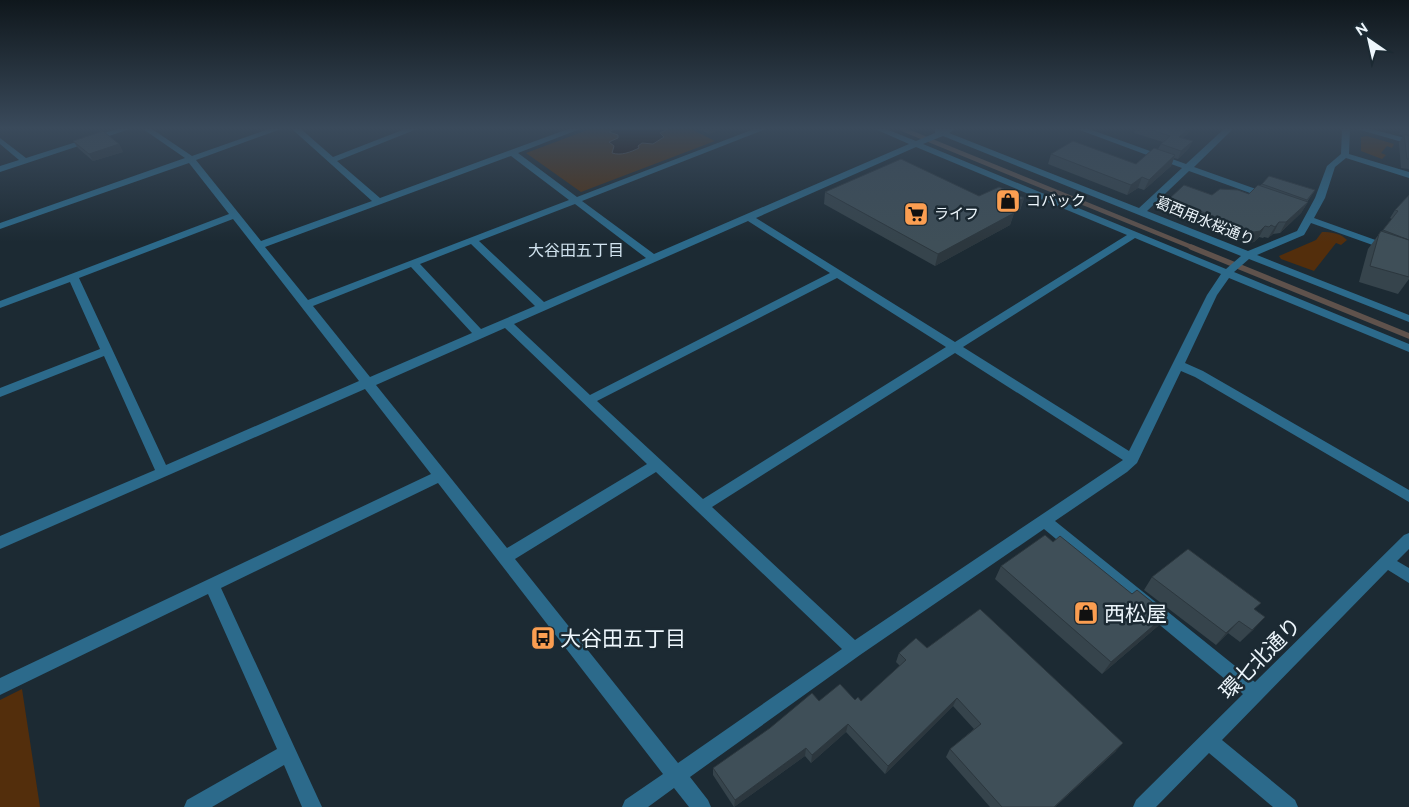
<svg xmlns="http://www.w3.org/2000/svg" width="1409" height="807" font-family="Raleway,'Noto Sans JP',sans-serif">
	<rect width="100%" height="100%" fill="#1c2a33"/>
	<path fill="#532e0c" d="M590,129H691L715,141L581,192L526,153Z
		M1367,136L1394,144L1392,148L1387,146L1381,153L1386,155L1382,159L1361,151V137Z
		M1322,232C1331,232 1341,233 1347,240L1341,245L1336,243L1314,271L1281,259L1279,256L1316,240Z
		M22,689L40,807H0V700Z"/>
	<path fill="#220b00" stroke="#5f524c" d="M614,129H668L660,133L664,137L653,144L642,143L638,146L639,148C631,152 621,156 612,153L614,146L609,142L618,138V135L609,132Z"/>
	<g fill="none" stroke-linecap="round" stroke-linejoin="round">
		<path stroke="#5f524c" stroke-width="4.5" d="M902,129L1194,248"/>
		<path stroke="#5f524c" stroke-width="5.5" d="M1191,247L1409,336"/>
		<path fill="#2c6a8b" fill-rule="evenodd" d="M117,129H130L0,172V166L19,160L0,144V138L26,158Z
			M143,129H152L192,156L269,129H281L196,160L261,241L372,201L292,129H301L333,157L405,129H417L337,161L380,198L568,129H580L518,153L577,197L754,129H766L582,201L654,254L909,144L875,129H886L916,141L935,133V129H955L949,133L1139,208L1182,168L1077,129H1089L1186,164L1224,129H1233L1194,167L1270,194V198H1264L1189,171L1147,211L1248,251L1297,231L1315,198L1327,166L1341,154L1342,129H1350L1349,154L1409,172V178L1346,158L1335,167L1325,198L1314,218L1409,252V258L1311,223L1304,235L1257,255L1409,315V322L1249,259L1234,272L1409,344V352L1229,278L1217,295L1185,363L1203,371L1409,490V502L1195,377L1181,371L1137,463L1127,472L1055,521L1255,682L1404,535L1409,533V549L1397,561L1409,568V583L1388,570L1222,740L1295,800L1298,807H1273L1209,753L1156,807H1133L1136,800L1243,694L1044,529L860,655L690,777L708,800L711,807H689L674,788L648,807H622L625,800L663,774L438,483L221,588L322,807H302L284,765L212,807H184L187,800L277,749L208,594L0,695V678L431,474L365,389L0,549V536L155,470L104,356L0,397V388L100,349L70,282L0,308V301L229,214L189,163L0,229V223L185,158ZM943,136L1241,256L1226,269L923,144ZM916,147L1127,235L955,342L756,218ZM511,156L569,200L308,300L265,247ZM575,204L646,258L544,302L479,241ZM233,219L359,381L166,465L79,278ZM748,221L830,273L590,395L514,324ZM1135,238L1221,274L1207,295L1129,451L963,347ZM471,244L535,306L481,329L420,264ZM411,267L472,333L370,377L313,306ZM837,278L946,347L703,499L597,401ZM505,328L647,464L507,548L376,385ZM955,353L1123,460L855,640L712,507ZM656,472L842,649L678,763L515,559Z
			M1357,129H1371L1409,139V144Z"/>
	</g>
	<path fill="#36444c" d="M699,129H721L709,134Z
		M1135,129H1193L1183,138L1189,148L1178,159L1174,158L1171,166L1144,190L1138,188L1127,195L1048,164L1051,154L1136,164L1158,149L1161,144L1163,142L1134,133Z
		M1402,129H1409V169L1401,168L1399,143L1403,136L1399,134Z
		M73,141L119,144L123,152L93,161L78,148Z
		M1262,184L1315,190L1307,202H1308L1301,213L1280,233L1273,234L1268,238L1264,237L1263,238L1259,237L1254,242L1248,243L1164,210L1169,199L1212,195L1249,194Z
		M825,192L979,196L1024,198L1020,210L1014,213L1010,225L935,266L824,204Z
		M1409,195V279L1398,294L1359,282L1368,249L1379,234L1382,231L1392,219L1390,218L1395,210Z
		M1053,542L1132,594L1167,614L1158,626L1102,674L995,579L1001,566Z
		M1152,577L1255,609L1254,629L1240,642L1228,633L1216,645L1144,590Z
		M927,648L1116,751L1055,807H990L946,757L950,749L974,729L953,706L885,774L846,732L811,763L805,756L734,807L713,775V768L819,701L855,700L861,701L900,666L896,662L899,653Z"/>
	<path fill="#2c373e" d="M709,129H721L709,134Z
		M1188,129H1193L1176,144L1179,137Z
		M1193,141L1189,148L1178,159L1181,151Z
		M119,144L123,152L93,161L89,154Z
		M1175,155L1171,166L1144,190L1149,180Z
		M1142,177L1138,188L1127,195L1131,185Z
		M1024,198L1020,210L1014,213L1010,225L935,266L938,254L1004,208Z
		M1308,202L1301,213L1280,233L1286,222Z
		M1279,222L1273,234L1268,238L1275,227Z
		M1265,226L1259,237L1254,242L1248,243L1254,232Z
		M1167,614L1158,626L1102,674L1111,662Z
		M1265,617L1254,629L1240,642Z
		M1239,621L1228,633L1216,645L1226,633Z
		M957,698L953,706L885,774L888,766Z
		M848,724L846,732L811,763L812,755Z
		M1123,743L1116,751L1055,807H1054Z
		M806,748L805,756L734,807L735,800Z"/>
	<path fill="#3f4f58" stroke="#2c373e" d="M1149,129H1188L1179,137L1193,141L1181,151L1161,144L1170,136Z
		M103,131L119,144L89,154L73,141Z
		M1404,134L1409,136V159H1407Z
		M1073,141L1136,164L1154,148L1175,155L1149,180L1142,177L1131,185L1051,154Z
		M901,159L979,196L999,187L1024,198L1004,208L1014,213L938,254L825,192Z
		M1269,176L1315,190L1307,200L1262,184Z
		M1184,185L1212,195L1220,189L1238,190L1249,194L1258,185L1308,202L1286,222H1279L1275,227L1271,225L1269,227L1265,226L1260,231L1254,232L1169,199Z
		M1409,195V240L1383,230L1398,211L1395,210Z
		M1381,231L1409,240V277L1370,266L1379,234Z
		M1045,535L1053,542L1060,536L1132,594L1137,590L1167,614L1111,662L1001,566Z
		M1188,549L1261,603L1254,609L1265,617L1252,630L1239,621L1226,633L1152,577Z
		M980,609L1123,743L1054,807H1002L950,749L981,724L957,698L888,766L848,724L812,755L806,748L735,800L713,768L770,728L812,693L819,701L840,684L855,700L858,697L861,701L906,660L899,653L916,638L927,648Z"/>
	<linearGradient id="sky" x2="0" y2="1"><stop stop-color="#0f171c"/><stop offset="0.53" stop-color="#3a4a5b"/><stop offset="1" stop-color="#3a4a5b" stop-opacity="0"/></linearGradient>
	<rect width="1409" height="242" fill="url(#sky)"/>
	<defs>
		<symbol id="shop-square" viewBox="-11 -11 22 22"><rect x="-9" y="-9" width="18" height="18" rx="4" fill="#fb9e51" stroke="#1c2a33"/><path d="M-5-2.5h2.3a2.7 3.5 0 0 1 5.4 0H5L5.5 6h-11ZM-1.5-2.5h3a1.5 2.3 0 0 0-3 0Z" fill="#111"/></symbol>
		<symbol id="supermarket-square" viewBox="-11 -11 22 22"><rect x="-9" y="-9" width="18" height="18" rx="4" fill="#fb9e51" stroke="#1c2a33"/><path d="M-6-5.5h2.5l.6 2H6L4.5 2H-2.5L-4.4-4H-6ZM-1.5 3.2a1.3 1.3 0 1 0 .1 0ZM3 3.2a1.3 1.3 0 1 0 .1 0Z" fill="#111"/></symbol>
		<symbol id="bus-square" viewBox="-11 -11 22 22"><rect x="-9" y="-9" width="18" height="18" rx="4" fill="#fb9e51" stroke="#1c2a33"/><path d="M-5-6H5V4H4V6H2V4H-2V6H-4V4H-5ZM-3.5-4V0h7V-4ZM-3.5 1.2v1.5H-2V1.2ZM2 1.2v1.5H3.5V1.2Z" fill="#111"/></symbol>
	</defs>
	<g fill-rule="evenodd">
		<use href="#shop-square" x="994" y="187" width="28" height="28"/>
		<use href="#supermarket-square" x="902" y="200" width="28" height="28"/>
		<use href="#shop-square" x="1072" y="599" width="28" height="28"/>
		<use href="#bus-square" x="529" y="624" width="28" height="28"/>
	</g>
	<g text-anchor="middle" dominant-baseline="central" stroke-width="5" stroke-linejoin="round" paint-order="stroke">
		<g font-size="15" fill="#edf6fc" stroke="#1c2a33" text-anchor="start">
			<text x="1026" y="201">コバック</text>
			<text x="934" y="214">ライフ</text>
		</g>
		<g font-size="15" fill="#edf6fc" stroke="#1c2a33">
			<text transform="translate(1205 221) rotate(22)">葛西用水桜通り</text>
		</g>
		<g font-size="16" fill="#d1e3ef" stroke="#1c2a33">
			<text x="576" y="250">大谷田五丁目</text>
		</g>
		<g font-size="21" fill="#edf6fc" stroke="#1c2a33" text-anchor="start">
			<text x="1104" y="613">西松屋</text>
			<text x="560" y="638">大谷田五丁目</text>
		</g>
		<g font-size="21" fill="#edf6fc" stroke="#1c2a33">
			<text transform="translate(1260 658) rotate(-45)">環七北通り</text>
		</g>
	</g>
	<g transform="translate(1369 40) rotate(326)" stroke="#1c2a33" stroke-width="4" paint-order="stroke">
	<path d="M0-4L9 19L0 12L-9 19Z" fill="#edf6fc"/>
	<text y="-8" font-size="14" font-weight="bold" text-anchor="middle" fill="#edf6fc">N</text>
	</g>
</svg>
